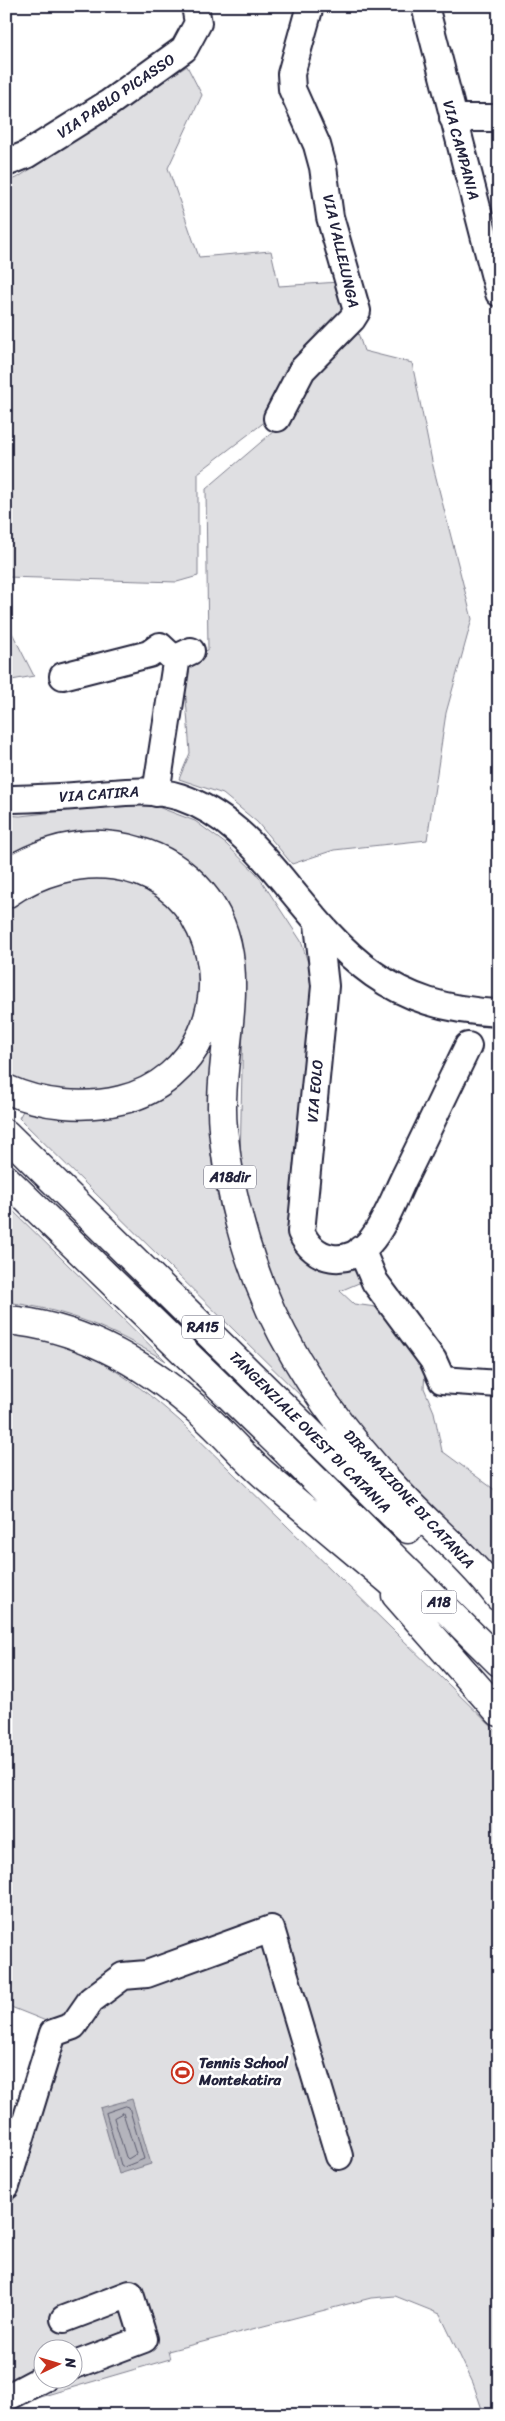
<svg xmlns="http://www.w3.org/2000/svg" width="505" height="2421" font-family="Sriracha,sans-serif">
	<rect width="100%" height="100%" fill="#fff"/>
	<filter id="ink" filterUnits="userSpaceOnUse"><feTurbulence type="fractalNoise" baseFrequency=".02" numOctaves="2"/><feDisplacementMap in="SourceGraphic" scale="10" xChannelSelector="R" yChannelSelector="G"/><feConvolveMatrix kernelMatrix="1 2 1 2 8 2 1 2 1" color-interpolation-filters="sRGB"/></filter>
	<g filter="url(#ink)">
		<path fill="#dfdfe2" stroke="#80808e" fill-rule="evenodd" d="M187,66L202,95L168,168L199,257L271,251L279,286L339,282L346,313L296,363L262,424L198,473V576L177,582L6,577V181L17,178Z
			M355,324L364,351L412,363L433,466L472,619L446,713L427,840L334,850L292,864L257,822L223,794L179,779L190,753L183,657L208,650L206,489L281,425L304,375Z
			M6,621L34,676L6,681Z
			M128,804L158,807L195,821L226,844L257,874L301,941L311,972L313,998L292,1240L300,1255L317,1264L359,1265L366,1280L340,1291L354,1304L383,1308L425,1369L424,1388L434,1412L442,1451L499,1493V1577L395,1475L307,1357L271,1281L251,1222L240,1164L244,972L236,925L211,885L6,860V815L20,816Z
			M93,873L145,883L188,926L199,954L201,1011L166,1066L139,1083L107,1093L41,1089L6,1076V910L38,889Z
			M216,1030C212,1072 206,1114 211,1156C220,1249 270,1328 313,1408L19,1118L24,1109L151,1104L178,1088L195,1071Z
			M6,1204L166,1361C111,1329 70,1310 6,1302Z
			M6,1334C83,1343 123,1371 180,1421L499,1734V2415H484L473,2383L440,2314L395,2296L371,2298L168,2351L170,2359L16,2404L6,2392V2215L43,2042L51,2023L6,2005ZM42,2348H72V2378H42Z"/>
		<path fill="#b4b4bc" stroke="#7a7a88" d="M132,2099L151,2164L119,2174L100,2108Z"/>
		<g fill="none" stroke-linecap="round" stroke-linejoin="round">
			<path stroke="#5c5c6f" stroke-width="1" d="M126,2106L129,2107L144,2159L124,2167L121,2165L106,2113Z
				M123,2113L136,2154L128,2159L126,2157L114,2118Z"/>
			<defs>
				<path id="minor" d="M425,6L499,293
					M453,118H499
					M6,163L26,155L109,103L184,49L198,23L195,6
					M277,418L302,370L352,319L357,311L330,217L323,167L317,145L292,89L291,74L310,6
					M63,676L149,654L160,646L174,659
					M156,793L176,663L174,659L191,651
					M6,799C33,799 59,797 86,795C118,793 149,787 180,797C224,812 254,845 282,879C347,959 389,1008 499,1013
					M318,924L325,986L301,1232C314,1262 347,1267 369,1243C383,1228 394,1199 403,1180C425,1136 446,1091 468,1046
					M361,1249L375,1282L433,1360L442,1380L499,1384
					M6,2186L53,2033L73,2026L91,2000L123,1976L147,1974L271,1929L339,2156
					M64,2319L130,2294L144,2339L72,2366
					M6,2398L44,2378"/>
				<path id="highway" d="M6,873C47,848 91,837 137,851C162,858 184,872 201,892C258,959 215,1050 223,1129C229,1191 245,1253 271,1311C303,1379 348,1439 400,1494C431,1527 471,1560 499,1597
					M6,894C70,849 165,851 201,929C234,999 197,1082 121,1100C84,1109 41,1105 6,1089
					M6,1134L408,1529
					M6,1179L282,1447L499,1662
					M6,1320C81,1326 146,1364 201,1413C225,1434 245,1459 269,1479C318,1521 368,1562 417,1604
					M396,1595L499,1712"/>
			</defs>
			<use href="#minor" stroke="#22223b" stroke-width="30"/>
			<use href="#highway" stroke="#22223b" stroke-width="31"/>
			<use href="#minor" stroke="#fff" stroke-width="26"/>
			<use href="#highway" stroke="#fff" stroke-width="28"/>
		</g>
	</g>
	<defs>
		<symbol id="stadium-ring" viewBox="-11 -11 22 22"><circle r="9.5" fill="#fff" stroke="#c8321e" stroke-width="1.5"/><path d="M0-5a6.5 5 0 1 0 0 10a6.5 5 0 1 0 0-10ZM-3.5-1.8h7v3.6h-7Z" fill="#c8321e"/></symbol>
	</defs>
	<g fill-rule="evenodd">
		<use href="#stadium-ring" x="170" y="2060" width="25" height="25"/>
	</g>
	<g text-anchor="middle" dominant-baseline="central" stroke-width="5" stroke-linejoin="round" paint-order="stroke">
		<g fill="#fff" stroke="#646476" stroke-width="1">
			<rect x="204" y="1165.5" width="52" height="23" rx="4"/>
			<rect x="182" y="1315.5" width="42" height="23" rx="4"/>
			<rect x="421.5" y="1590.5" width="35" height="23" rx="4"/>
		</g>
		<g font-size="14" font-weight="bold" fill="#22223b">
			<text x="230" y="1177">A18dir</text>
			<text x="203" y="1327">RA15</text>
			<text x="439" y="1602">A18</text>
		</g>
		<g font-size="15" fill="#22223b" stroke="#fff">
			<text transform="translate(116 96) rotate(-34)">VIA PABLO PICASSO</text>
			<text transform="translate(461 150) rotate(75)">VIA CAMPANIA</text>
			<text transform="translate(341 251) rotate(77)">VIA VALLELUNGA</text>
			<text transform="translate(99 794) rotate(-4)">VIA CATIRA</text>
			<text transform="translate(315 1091) rotate(-85)">VIA EOLO</text>
			<text transform="translate(310 1432) rotate(45)">TANGENZIALE OVEST DI CATANIA</text>
			<text transform="translate(409 1499) rotate(47)">DIRAMAZIONE DI CATANIA</text>
		</g>
		<g font-size="15" font-weight="bold" fill="#22223b" stroke="#fff" text-anchor="start">
			<text x="199" y="2063">Tennis School<tspan x="199" dy="17">Montekatira</tspan></text>
		</g>
	</g>
	<rect width="505" height="2421" fill="none" stroke="#fff" stroke-width="25"/>
	<rect x="12" y="12" width="480" height="2396" fill="none" stroke="#22223b" stroke-width="2" filter="url(#ink)"/>
	<g transform="translate(58 2364) rotate(85)"><circle r="24" fill="#ffffff" stroke="#a7a7b1"/>
	<path d="M0-4L9 19L0 12L-9 19Z" fill="#c8321e"/>
	<text y="-8" font-size="14" font-weight="bold" text-anchor="middle" fill="#22223b">N</text>
	</g>
</svg>
